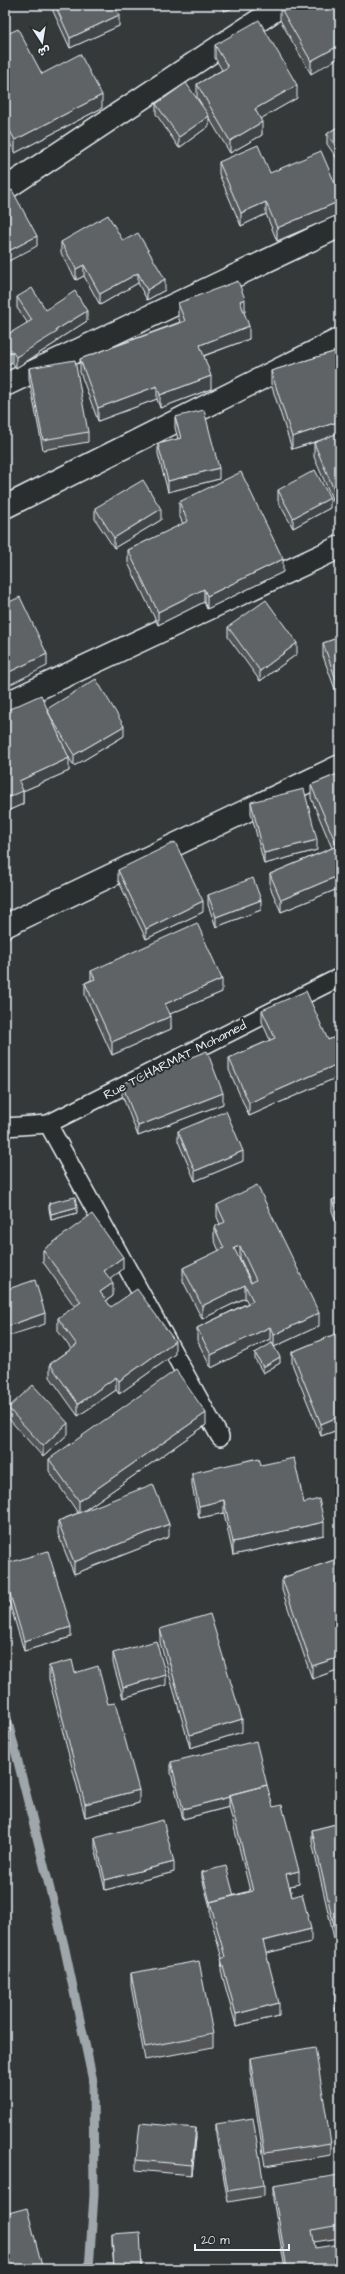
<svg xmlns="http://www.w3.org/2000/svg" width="345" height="2274" font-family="'Architects Daughter','Playpen Sans Arabic',sans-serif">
	<rect width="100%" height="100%" fill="#35393a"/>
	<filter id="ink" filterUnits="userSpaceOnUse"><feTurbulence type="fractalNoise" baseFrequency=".025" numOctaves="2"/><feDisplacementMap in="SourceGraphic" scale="8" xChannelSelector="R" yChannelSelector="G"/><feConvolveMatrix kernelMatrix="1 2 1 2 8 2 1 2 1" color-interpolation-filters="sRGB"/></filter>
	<g filter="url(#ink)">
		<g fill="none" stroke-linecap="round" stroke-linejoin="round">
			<path stroke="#a0a7ac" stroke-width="9" d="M5,1710L64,1945L93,2081L94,2195L89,2269"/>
			<defs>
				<path id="service" d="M48,1124L220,1437
					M5,1127L48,1124L340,977"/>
				<path id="minor" d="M5,189L282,5
					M5,385L340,226
					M5,507L340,339
					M5,704L340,547
					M5,926L340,766"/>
			</defs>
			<use href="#service" stroke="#e8f1f8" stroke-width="20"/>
			<use href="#minor" stroke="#e8f1f8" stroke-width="25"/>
			<use href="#service" stroke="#2a2d2e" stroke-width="17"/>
			<use href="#minor" stroke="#2a2d2e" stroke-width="22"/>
		</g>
		<path fill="#525557" stroke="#e8f1f8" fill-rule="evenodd" d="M52,5H114L119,26L70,48L52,9Z
			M222,5H241L224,11Z
			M340,5L311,74L280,20V7Z
			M5,35L42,74L102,108L15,153L5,134Z
			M215,45L297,98L260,119L262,135L230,153L209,118V126L179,148L156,114V104L202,105L197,97V84L222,70L215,58Z
			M340,125V163L327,144V134Z
			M219,162L270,173L340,195V214L277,241L266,214L241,226L219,174Z
			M340,179V193L339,191V180Z
			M123,241L165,290L147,300L138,283L100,305L84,276L76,280L61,253V242Z
			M17,297L46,310L87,321L57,340V342L16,368L12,362L5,366L27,322L17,308Z
			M178,303L245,312H244L249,339L204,356L211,389L160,408L157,399L98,421L80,372V359L180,322L178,316Z
			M340,350V517L314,457V443L325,439L292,449L271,384V371Z
			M29,368L88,432V442L43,450L29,379Z
			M175,417L219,479L168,492L158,454V444L178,439L175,428Z
			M278,490L330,508L293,528L278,501Z
			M179,502L283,572L207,609L204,602L158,625L128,563V550L183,524L179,515Z
			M95,508L161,520L114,548L95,519Z
			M228,627L297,654L260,681L228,637Z
			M340,637V703L323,656V643Z
			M47,709L124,736L74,766L66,753L69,771L23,791V804L5,812Z
			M340,773V888L281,912L270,887V874L332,848L311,798V785Z
			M251,802L317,850L264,864L251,813Z
			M118,870L203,912L146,939L118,880Z
			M208,895L261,910L216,927L208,905Z
			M91,971L222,992L170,1014L171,1029L112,1055L85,995V983L91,980Z
			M262,1010L328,1040L340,1035V1077V1076L249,1116L229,1070V1058L270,1040L262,1022Z
			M122,1084L223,1104L138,1136L122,1095Z
			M178,1131L243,1161L195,1181L178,1141Z
			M340,1197V1232L332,1211V1200Z
			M49,1203L77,1213L51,1220L49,1209Z
			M217,1205L319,1326L274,1347L280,1363L263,1373L255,1359V1353L273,1345L270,1339L211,1368L197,1340V1328L248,1303L245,1298L202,1319L183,1281V1268L219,1251L214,1239V1227L220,1224L217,1217ZM240,1258L251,1282V1283L239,1259Z
			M43,1250L123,1269L110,1279L113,1296L106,1301L111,1307L175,1354L119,1394L116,1390L78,1416L50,1377V1364L71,1349L58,1331V1318L75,1307L43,1262Z
			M340,1332V1429L321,1436L292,1364V1352Z
			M8,1408L68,1434L43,1457L8,1418Z
			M206,1425L82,1512L169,1537L74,1574L58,1534V1521L78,1513L49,1471V1459Z
			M261,1465L304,1503L324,1535L233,1555L224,1513L199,1518L192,1486V1473Z
			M340,1558V1669L312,1679L282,1590V1578Z
			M5,1564L71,1637L24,1651L5,1588Z
			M160,1629L242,1732L190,1748L160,1642Z
			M113,1653L166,1685L123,1698L113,1663Z
			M49,1666L75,1673L108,1704L139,1803L85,1817L49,1679Z
			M340,1694V1726L335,1708V1695Z
			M171,1762L273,1807L299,1884L290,1886L292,1897L311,1942L266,1953L279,2016L236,2026L221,1971L222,1959L210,1915V1907L202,1878V1872L234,1896L250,1891L229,1807L183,1819L171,1773Z
			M340,1823V1946L336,1947L312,1842V1830Z
			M95,1838L174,1872L105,1890L95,1848Z
			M131,1973L213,2034V2047L145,2060L131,1986Z
			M340,1993V2025L335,2007V1994Z
			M250,2058L331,2143V2155L265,2166L250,2071Z
			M216,2124L264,2185V2196L228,2202L216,2134Z
			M196,2138L192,2175L136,2170V2160Z
			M340,2185V2238L314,2242L315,2248L340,2269H285L273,2199V2186Z
			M112,2234L142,2269H114L112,2244Z"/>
		<path fill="#424547" stroke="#e8f1f8" d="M224,5H241L224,11Z
			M119,15V26L70,48V38Z
			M340,45V57L311,74V61Z
			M297,85V98L255,122V109Z
			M102,95V108L15,153V140Z
			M209,116V126L179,148V137Z
			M262,122V135L230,153V141Z
			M340,201V214L277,241V228Z
			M266,202V214L241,226V213Z
			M37,236V246L5,263V253Z
			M84,265V276L76,280V269Z
			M138,273V283L100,305V294Z
			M165,279V290L147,300V290Z
			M245,299V312L240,313V301Z
			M87,311V321L57,340V342L16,368V357L56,330Z
			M249,326V339L200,357V345Z
			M12,351V362L5,366V356Z
			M211,376V389L160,408V395Z
			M157,386V399L98,421V408Z
			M340,421V434L292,449V437Z
			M219,468V479L168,492V481Z
			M330,498V508L293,528V518Z
			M161,509V520L114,548V538Z
			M283,559V572L207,609V596Z
			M204,589V602L158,625V612Z
			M297,643V654L260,681V671Z
			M47,654V666L5,687V674Z
			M124,726V736L74,766V755Z
			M69,758V771L23,791V804L5,812V799L19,781Z
			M317,840V850L264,864V853Z
			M340,875V888L281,912V900Z
			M261,900V910L216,927V917Z
			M203,901V912L146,939V929Z
			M222,979V992L165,1016V1004Z
			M171,1016V1029L112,1055V1042Z
			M340,1063V1076L249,1116V1103Z
			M223,1093V1104L138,1136V1126Z
			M243,1151V1161L195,1181V1171Z
			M77,1207V1213L51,1220V1214Z
			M240,1246V1258L234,1261V1248Z
			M123,1257V1269L104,1284V1271Z
			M113,1283V1296L100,1305V1292Z
			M245,1285V1298L202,1319V1306Z
			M45,1313V1324L5,1337V1327Z
			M319,1313V1326L274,1347V1335Z
			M270,1327V1339L211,1368V1355Z
			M175,1341V1354L119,1394V1381Z
			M280,1357V1363L263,1373V1367Z
			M116,1377V1390L78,1416V1404Z
			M206,1413V1425L79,1514V1501Z
			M340,1416V1429L321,1436V1424Z
			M68,1423V1434L43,1457V1446Z
			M224,1500V1513L199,1518V1506Z
			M324,1522V1535L233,1555V1542Z
			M169,1524V1537L74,1574V1562Z
			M71,1627V1637L24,1651V1641Z
			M340,1657V1669L312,1679V1666Z
			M166,1675V1685L123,1698V1687Z
			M242,1719V1732L190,1748V1735Z
			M139,1790V1803L85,1817V1804Z
			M229,1797V1807L183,1819V1809Z
			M174,1862V1872L105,1890V1880Z
			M299,1871V1884L286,1887V1874Z
			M311,1929V1942L263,1954V1941Z
			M340,1933V1946L336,1947V1934Z
			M279,2003V2016L236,2026V2014Z
			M196,2128V2138L192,2175V2165Z
			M42,2266V2269H30Z"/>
		<path fill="#5f6365" stroke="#e8f1f8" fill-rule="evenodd" d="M55,5H114L119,15L70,38Z
			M285,5H340V45L311,61L280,7Z
			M259,20L297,85L255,109L262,122L230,141L197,84L228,67L215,45Z
			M18,29L42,74L80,54L102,95L15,140L5,122V35Z
			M186,83L209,116L179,137L156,104Z
			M340,125V152L327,134Z
			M258,145L270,173L321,151L340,195V201L277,228L266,202L241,213L219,162Z
			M12,190L37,236L5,253V194Z
			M108,215L123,241L138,233L165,279L147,290L138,273L100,294L84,265L76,269L61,242Z
			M238,281L245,299L240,301L249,326L200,345L211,376L160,395L157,386L98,408L80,359L185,321L178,303Z
			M32,288L46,310L75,291L87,311L56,330L57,332L16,357L12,351L5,356V336L32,320L17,297Z
			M340,350V421L292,437L271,371Z
			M75,360L88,432L43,440L29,368Z
			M204,410L219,468L168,481L158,444L181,438L175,417Z
			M340,432V504L314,443Z
			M315,470L330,498L293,518L278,490Z
			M241,472L283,559L207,596L204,589L158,612L128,550L188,521L179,502Z
			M143,480L161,509L114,538L95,508Z
			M20,597L47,654L5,674V604Z
			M266,600L297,643L260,671L228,627Z
			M340,637V691L323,643Z
			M96,679L124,726L74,755L49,714L47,709Z
			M41,695L69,758L19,781L23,791L5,799V711Z
			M340,773V875L281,900L270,874L337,846L311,785Z
			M304,789L317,840L264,853L251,802Z
			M175,842L203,901L146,929L118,870Z
			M253,878L261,900L216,917L208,895Z
			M197,923L222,979L165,1004L171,1016L112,1042L85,983L95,979L91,971Z
			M306,991L328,1040L340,1035V1064V1063L249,1103L229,1058L275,1038L262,1010Z
			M207,1051L223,1093L138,1126L122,1084Z
			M226,1111L243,1151L195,1171L178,1131Z
			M257,1185L319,1313L274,1335L270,1327L211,1355L197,1328L253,1301L245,1285L202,1306L183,1268L224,1248L214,1227L225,1222L217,1205ZM240,1246L256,1280L251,1283L234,1248Z
			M75,1197L77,1207L51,1214L49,1203Z
			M340,1197V1221L332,1200Z
			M92,1214L123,1257L104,1271L113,1283L100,1292L111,1307L137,1289L175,1341L119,1381L116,1377L78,1404L50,1364L77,1345L58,1318L81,1302L43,1250Z
			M35,1280L45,1313L5,1327V1290Z
			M340,1332V1416L321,1424L292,1352Z
			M272,1343L280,1357L263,1367L255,1353Z
			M176,1370L206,1413L79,1501L49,1459Z
			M33,1385L68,1423L43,1446L8,1408Z
			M259,1458L261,1465L294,1458L304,1503L319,1499L324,1522L233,1542L224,1500L199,1506L192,1473Z
			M153,1484L169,1524L74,1562L58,1521Z
			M48,1551L71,1627L24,1641L5,1577V1564Z
			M340,1558V1657L312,1666L282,1578Z
			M210,1614L242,1719L190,1735L160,1629Z
			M156,1641L166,1675L123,1687L113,1653Z
			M72,1660L75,1673L98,1666L108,1704L115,1703L139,1790L85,1804L49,1666Z
			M340,1694V1713L335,1695Z
			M256,1741L267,1785L229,1795V1797L183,1809L171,1762Z
			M267,1785L273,1807L282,1805L299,1871L286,1874L292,1897L302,1894L311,1929L263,1941L279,2003L236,2014L221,1959L225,1957L210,1902L253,1891L229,1795Z
			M163,1820L174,1862L105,1880L95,1838Z
			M340,1823V1933L336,1934L312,1830Z
			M226,1866L234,1896L246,1892L210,1902L202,1872Z
			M199,1961L213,2034L145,2047L131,1973Z
			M340,1993V2012L335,1994Z
			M315,2047L331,2143L265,2153L250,2058Z
			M253,2118L264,2185L228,2191L216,2124Z
			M140,2123L196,2128L192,2165L136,2160Z
			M338,2175L340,2185V2225L312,2230L315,2248L340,2244V2269H287L273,2186Z
			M27,2208L42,2266L30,2269H5V2214Z
			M140,2232L142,2269H114L112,2234Z"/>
	</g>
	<g text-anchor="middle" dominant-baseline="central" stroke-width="4" stroke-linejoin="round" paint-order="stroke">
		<g font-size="13" fill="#e8f1f8" stroke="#2a2d2e">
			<text transform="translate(175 1060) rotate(-27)">Rue TCHARMAT Mohamed</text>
		</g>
	</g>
	<rect width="345" height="2274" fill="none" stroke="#2a2d2e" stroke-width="20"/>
	<rect x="10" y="10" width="325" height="2254" fill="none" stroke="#e8f1f8" stroke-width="1.5" filter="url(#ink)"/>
	<g transform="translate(42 42) rotate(168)" stroke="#2a2d2e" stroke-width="3" paint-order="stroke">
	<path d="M0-3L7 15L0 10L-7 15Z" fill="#e8f1f8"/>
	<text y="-6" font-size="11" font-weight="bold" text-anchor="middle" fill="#e8f1f8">ش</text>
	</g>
	<path d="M195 2244v6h94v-6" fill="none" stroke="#e8f1f8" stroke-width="2"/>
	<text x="201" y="2244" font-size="12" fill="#e8f1f8" stroke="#2a2d2e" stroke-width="3" paint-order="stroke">20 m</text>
</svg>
